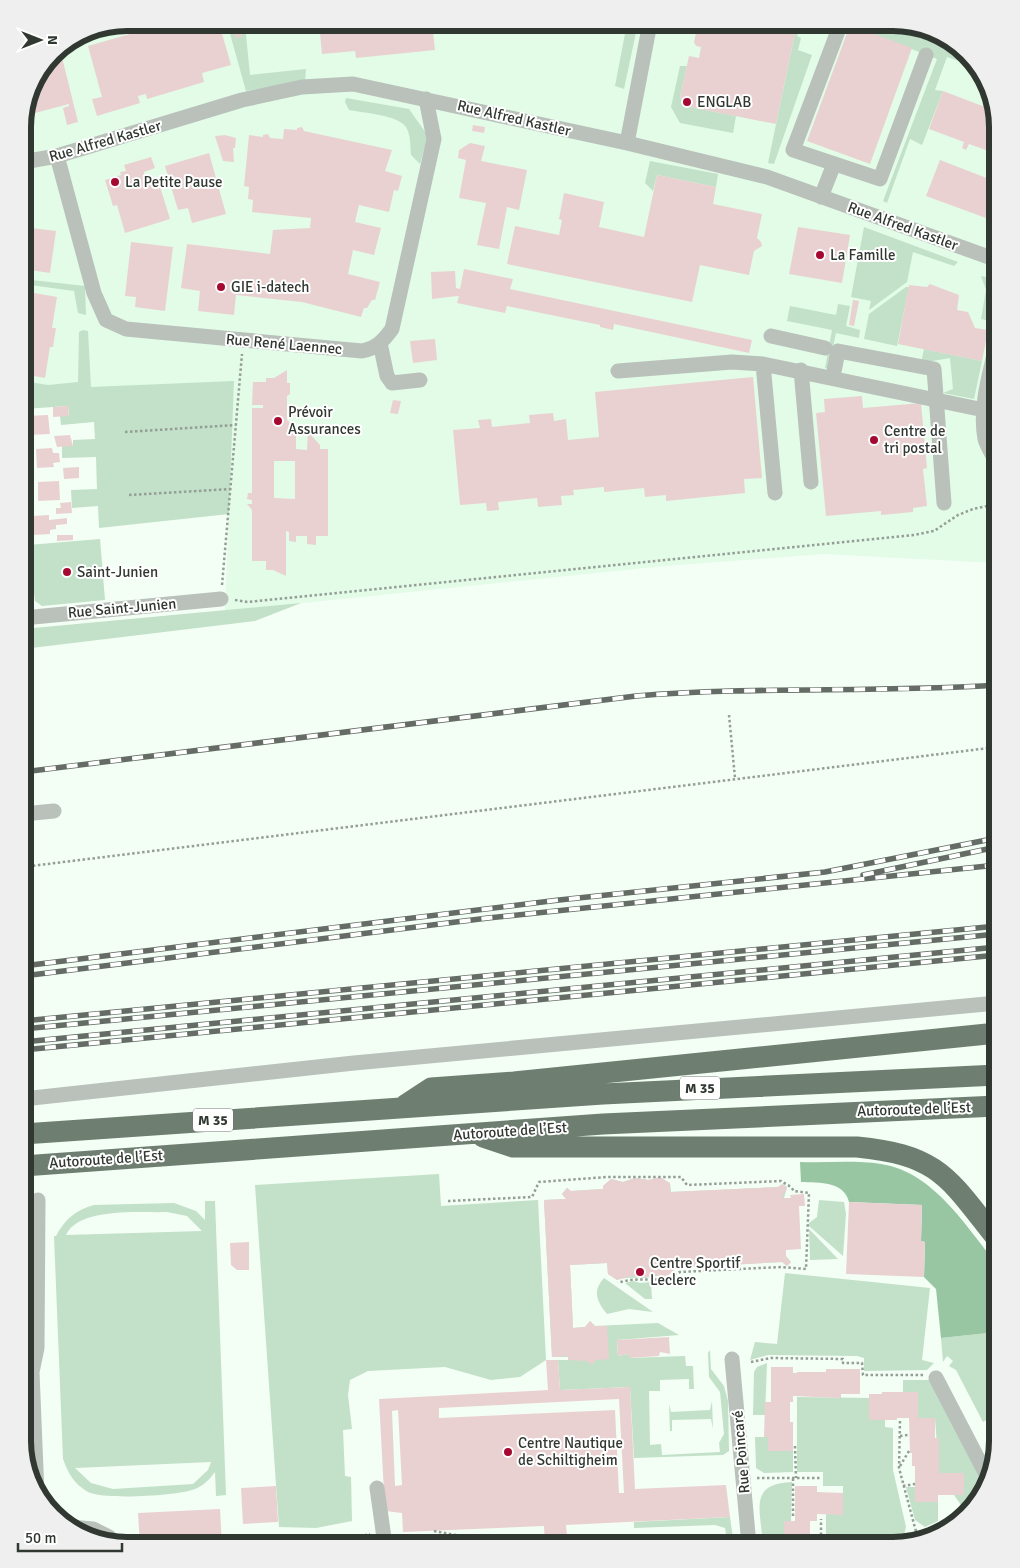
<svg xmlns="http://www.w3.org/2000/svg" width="1020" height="1568" font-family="Signika,sans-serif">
	<rect width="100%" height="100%" fill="#f3fef5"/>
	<path fill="#e2fce7" d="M127,23H900L945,37L984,75L997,127V563L824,554L664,566L225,611L234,382L23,390V120L31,87L53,53L87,30Z"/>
	<path fill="#c2e1c8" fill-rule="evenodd" d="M227,23H235V26L245,25L250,75L306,69L305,81L246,91Z
		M627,23H638L624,89L615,86Z
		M797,23H802L797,36L801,38L798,50L812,55L774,164L768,163Z
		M850,23H893L955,46L976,67L947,57L935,90L943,91L922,145L910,139L887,203L883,201L937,59L850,25Z
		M680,66H687L680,98L686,102L685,106L736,116L733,133L680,123L671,107Z
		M346,98L409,109L428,136L420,164L411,155C410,146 411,135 406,127C398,115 364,113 349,110L345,102Z
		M650,161L718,174L716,187L657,175L653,191L645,183Z
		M864,227L958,262L954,266L913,252L907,282L869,310L871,301L851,297Z
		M981,276L986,277L997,300L990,338L987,337L990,321L981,319L986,290Z
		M23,279L85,286L86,315L78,313L74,291L23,284Z
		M906,287H909L897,346L864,339L869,314Z
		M838,304L850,306L846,326L860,330L859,338L836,333L828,369L825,368L832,330L787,321L790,306L836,315Z
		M83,330L88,331L91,387L234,381L229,514L99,528L98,506L72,508L71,490L97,489L96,457L62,458V446H73V440L95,439L94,422L61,425L60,416L69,415L68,406L23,409V381L48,385L78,382L79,332Z
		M924,349L982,361L974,399L943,393L953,389L950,358L921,363Z
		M100,539L105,600L42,606L35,601L28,545Z
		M301,603L255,621L23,649V629Z
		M439,1174L441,1206L538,1200L546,1360L520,1377L491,1380L445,1367L368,1371L350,1380L348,1395L352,1429L343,1430L345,1476L351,1477L352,1521L316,1528L279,1527L255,1185Z
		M635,1178L670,1183L671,1192L778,1187L782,1184L787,1187L784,1198H798L786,1250V1256L791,1262L787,1266L782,1262L675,1268L674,1270L666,1277C655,1275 651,1278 642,1278C632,1278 627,1277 617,1280L608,1274L607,1263L570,1265L573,1328L585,1327L590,1321L595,1326L658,1323L679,1335L617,1340L618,1356L629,1354V1358L685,1356L686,1366H693L694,1389H689V1379L660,1380V1391H649L650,1445L661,1444L662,1455L720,1452L719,1443L724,1434L720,1392L709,1377L708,1353L710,1350L711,1369L724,1386L728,1401L729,1451L723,1455L634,1458L630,1387L560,1390L558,1360H568V1357H552L544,1200L566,1199L562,1194L567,1188L571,1191L603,1189V1186L611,1179L623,1182Z
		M819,1200L844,1202L846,1214L843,1256L809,1226V1223L817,1217Z
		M205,1201H215L226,1495L216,1496L215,1472C210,1479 203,1486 195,1489C178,1496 104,1500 88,1492C74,1484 68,1473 63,1459L54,1236H56C65,1219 76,1210 94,1205L174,1203L196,1211L205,1220ZM167,1212L187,1216L202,1231L66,1235C79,1207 140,1213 167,1212ZM211,1462L208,1470L193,1484L113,1489L91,1483L75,1468Z
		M809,1229L838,1259L810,1260Z
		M785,1273L930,1288L922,1360L934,1363L927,1370L864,1371V1358L857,1356L768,1355L750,1360L755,1342L777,1344Z
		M604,1278L653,1312L629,1309L607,1314C597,1302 592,1291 604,1278Z
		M633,1281L640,1283L651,1282L652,1299H645L625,1283Z
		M997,1332V1386L995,1387C995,1405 1003,1410 983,1422L956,1370L949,1366L953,1361L947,1356L943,1362L941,1338Z
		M767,1363L765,1415H753L754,1372L757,1367Z
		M903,1380H931L986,1485L983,1493L965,1511L954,1495H964V1473H939L935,1418H918L903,1392Z
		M797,1397L869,1398V1420H885V1427L893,1428V1470L906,1527L904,1535L883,1545H826V1514H843V1486H823V1472H797Z
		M712,1401L713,1429L711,1419L672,1420V1431H670L669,1404L671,1412L710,1410Z
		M755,1437H768V1451H793V1472L764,1473L756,1468Z
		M792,1482L791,1521H784V1535H762C759,1504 752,1484 792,1482Z
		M906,1487H915L916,1502H938V1521L925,1527L915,1520Z
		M730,1517L734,1545H728L725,1528L715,1525L634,1528V1522Z"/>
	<path fill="#99c6a2" d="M800,1162C827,1163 855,1160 881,1164C934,1172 966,1227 997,1264V1332L941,1338L936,1289L924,1277L925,1242L921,1241L922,1205L849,1202C844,1181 820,1183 801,1182Z
		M23,1196H31L34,1247L23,1250Z"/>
	<path fill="#ead1d1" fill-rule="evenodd" d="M168,23H219L231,65L202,73L204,82L147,99L146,94L138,96L140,103L97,116L92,99L102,97L88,46Z
		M319,23H432L435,50L356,58L355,51L322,54Z
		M698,23H797L776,124L685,106L686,102L680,98L689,56L699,58L701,47L696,46L694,42Z
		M238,24L242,37L236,38L232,26Z
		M850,25L912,48L870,164L807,141Z
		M61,53L78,122L67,125L63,108L69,106V104L35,113L30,91L51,56Z
		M943,91L993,110L997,126L994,136L997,137V154L969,144L966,150L962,148L964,142L929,129Z
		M473,125L485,127L484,133L472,131Z
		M302,127L304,131L392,150L385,171L402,176L398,191L394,190L389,212L359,205L355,222L381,228L374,255L353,250L348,274L380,282L375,300H372L367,308H364L361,317L302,302L236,295L234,315L198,311L200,291L181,288L187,244L270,254L273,230L310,228L311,218L252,212L253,200L248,199L249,187L244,186L249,135L263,137V135L268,134L270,138L283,139L284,129L297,130V128Z
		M225,135L236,138L235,148H233L234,162L223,161L215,136Z
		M470,143L485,146L481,161L527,170L519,210L507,207L499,249L477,245L486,203L459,198L466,160L458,158L459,150Z
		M209,153L226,214L192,223L188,208L178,210L165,166Z
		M151,157L155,168L144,172L148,183L158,180L170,219L125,233L117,205L113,206L105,180L121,175L120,172L126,171L124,165Z
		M940,160L997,182L993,198H991L989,201L992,202L986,218L926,196Z
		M657,175L716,187L713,204L762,214L757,238L761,242L762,246L754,251L749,275L700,265L692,302L507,264L515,226L559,235L562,220L559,219L564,193L604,202L599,227L644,237Z
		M23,227L56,231L50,273L23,269Z
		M798,227L850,235L842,283L789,274Z
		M131,242L173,247L165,311L135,307L136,297L125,296Z
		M464,269L513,279L510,289L752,340L749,353L614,324L613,330L600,327V325L507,306L505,313L457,303L459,296H457L432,299L431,272L455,271L456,288L460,289Z
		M930,284L959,295L957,310L968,312L975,328L988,330L982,361L898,344L909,285L927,287Z
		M23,291L57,297L52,328H56L53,347H50L45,378L23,374Z
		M853,300L859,301L854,326L849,325Z
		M435,339L437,360L413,363L410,341Z
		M287,370V383H290V394L287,396V420L299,430L296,433V449L307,450L308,432L320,445V449H328V536H316V545L307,544V536H296V542L289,541V532L286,531V576L273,570H266V561H252V510L247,504H252V500L247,499L248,493H252V408H263V405H252L253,382H266V378H274ZM274,461H295V499L274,498Z
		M753,377L762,478L744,479L745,493L666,501V495L645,497L644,488L604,492V487L573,490L574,495L561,496L562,505L538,507L537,498L498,502L499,510L487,511L486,503L460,505L453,430L480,428L478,420L491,419L492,427L530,423L529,415L553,413L554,421L566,419L568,440L599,437L595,392Z
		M862,396L863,408L921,403L927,468L923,469L927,506L913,508V512L881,515V511L826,516L816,413L825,412L824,399Z
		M393,400L401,401L398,414L390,413Z
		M68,406L69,416L53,417V407Z
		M48,415L50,434L28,435L26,416Z
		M70,435L73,446L57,447L54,436Z
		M52,448L53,453H59L60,462L53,463L54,467L37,468L36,449Z
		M79,467V478L64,479L63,468Z
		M59,481L60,500L38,501V482Z
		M71,502L72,513L56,514V508H61L60,503Z
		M49,515V520L67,518V524L56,525V529L50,530V534L33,535L32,516Z
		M57,535H73V540L57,541Z
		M660,1177L670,1183V1192L778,1187L784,1184L787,1190L783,1193V1198H791L790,1195L804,1194L805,1206H799L801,1249L786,1250V1257L791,1262L787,1266L782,1262L674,1268V1270L666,1277L654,1275L643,1278L631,1276L617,1280L608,1274L607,1263L570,1265L573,1328L585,1327L590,1321L595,1326H607L609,1359L596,1360L592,1365L587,1361L568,1360V1356L552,1357L544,1200L566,1199L562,1194L567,1188L571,1191L603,1189V1186L611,1179L623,1182L635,1178L648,1180Z
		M849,1202L922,1205L921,1241L925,1242L924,1277L846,1274Z
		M249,1242V1270H237L231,1265L230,1243Z
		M669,1337L670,1354L660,1352L659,1356L629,1358V1354L618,1356L617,1340Z
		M546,1360H558L560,1390L630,1387L635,1489L726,1485L730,1517L566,1525L568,1545H545L544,1526L403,1532L402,1513L385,1511L379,1399L548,1390ZM619,1399L624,1493H619L615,1410L439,1418V1408ZM398,1410L402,1485L395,1486L392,1411Z
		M771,1367H793V1373H797V1372H826V1369H860V1394H841V1398L793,1396V1402H790V1422H793V1451H768V1437H764L765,1402H771Z
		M882,1392H918V1418H935V1438H939V1473H964V1495H938V1502H915V1466H912V1453H910L909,1418H897V1420H869V1394H882Z
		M276,1486L278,1522L243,1524L241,1488Z
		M795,1486H817V1492L843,1493V1515L817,1514V1521H810V1541H813V1545H784V1521H795Z
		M220,1509L222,1545H140L138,1513Z"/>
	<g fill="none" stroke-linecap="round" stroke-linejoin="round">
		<path stroke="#949d96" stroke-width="2.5" stroke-dasharray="2.5 2.5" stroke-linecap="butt" d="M125,432L236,425
			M129,495L231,489
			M222,585L242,354
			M235,600L248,602L914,535L934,531L958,515L973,509L997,504
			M729,715L735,778
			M23,867L997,747
			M448,1201L532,1197L539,1182L607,1177H681L687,1185L781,1181L791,1187L794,1191L809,1193L806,1269L781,1267L680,1272C675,1274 670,1279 665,1279C649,1281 634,1277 618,1283
			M751,1362L771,1358L843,1359V1363H862L863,1375H923
			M900,1421L899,1468L918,1539
			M900,1436L908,1435
			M795,1446L796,1478
			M900,1466L909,1451
			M757,1478H820
			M903,1486L915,1484
			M793,1516V1478
			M434,1531L472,1538L437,1539L438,1545
			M527,1537L528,1545
			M345,1540L370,1534
			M821,1545V1519"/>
		<path stroke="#b9c1ba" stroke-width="15" d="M841,23L793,150L880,179L926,55
			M627,143L650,23
			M57,156L94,293L106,320L126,329L362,351C377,348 383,341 392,329L434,139L426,99
			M23,162L57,156L242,100L302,87L353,84L627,143L767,177L997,260
			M821,197L834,164
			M771,336L825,348
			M380,343L387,376L392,383L420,380
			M763,364L775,493
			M801,370L811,482
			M618,371L732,362L763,364L984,410
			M833,377L838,351L934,369L944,503
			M997,463C993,455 987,447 985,439C979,408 990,372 997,343
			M23,618L221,599
			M23,814L54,811
			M23,1099L354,1063L997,1003
			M732,1359L749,1545
			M936,1378L988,1478
			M377,1488L385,1545
			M37,1494L32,1372L37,1348L38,1200
			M70,1527L93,1529L109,1537L111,1542"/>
		<path stroke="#6e7f71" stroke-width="21" d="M405,1105L431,1088L514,1082L997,1033
			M23,1134L603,1094L997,1075
			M483,1137L513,1147H857C940,1155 949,1179 997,1239
			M23,1166L603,1124L997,1106"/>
		<defs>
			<path id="rail" d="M23,772L636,696C756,686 877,693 997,685
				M863,875L997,847
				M23,966L559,900L825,872L997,838
				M23,976L488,918L997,865
				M23,1021L997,926
				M23,1029L997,934
				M23,1042L997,947
				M23,1050L997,955"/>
		</defs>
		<use href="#rail" stroke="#646c65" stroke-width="5.5"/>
		<use href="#rail" stroke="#fff" stroke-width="4" stroke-dasharray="11" stroke-linecap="butt"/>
	</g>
	<g fill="#a50931" stroke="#fff" stroke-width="2">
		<circle cx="687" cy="102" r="5"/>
		<circle cx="115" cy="182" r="5"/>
		<circle cx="820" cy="255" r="5"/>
		<circle cx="221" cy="287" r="5"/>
		<circle cx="278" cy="421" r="5"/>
		<circle cx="874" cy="440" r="5"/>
		<circle cx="67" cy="572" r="5"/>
		<circle cx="640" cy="1272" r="5"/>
		<circle cx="508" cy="1452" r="5"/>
	</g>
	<g text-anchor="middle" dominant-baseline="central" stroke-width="4" stroke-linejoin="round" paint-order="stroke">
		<g fill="#fff" stroke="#6f7470" stroke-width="1">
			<rect x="680" y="1076.5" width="40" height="23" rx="4"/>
			<rect x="193" y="1108.5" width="40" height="23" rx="4"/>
		</g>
		<g font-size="14" font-weight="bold" fill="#313832">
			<text x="700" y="1088">M 35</text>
			<text x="213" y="1120">M 35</text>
		</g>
		<g font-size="15" fill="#313832" stroke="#fff" text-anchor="start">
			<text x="697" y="102">ENGLAB</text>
			<text x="125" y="182">La Petite Pause</text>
			<text x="830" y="255">La Famille</text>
			<text x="231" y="287">GIE i-datech</text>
			<text x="288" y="412">Prévoir<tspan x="288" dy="17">Assurances</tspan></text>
			<text x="884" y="431">Centre de<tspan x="884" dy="17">tri postal</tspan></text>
			<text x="77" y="572">Saint-Junien</text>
			<text x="650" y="1263">Centre Sportif<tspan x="650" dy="17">Leclerc</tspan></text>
			<text x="518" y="1443">Centre Nautique<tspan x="518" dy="17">de Schiltigheim</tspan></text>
		</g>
		<g font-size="15" fill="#313832" stroke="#fff">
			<text transform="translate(514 118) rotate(13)">Rue Alfred Kastler</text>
			<text transform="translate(105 141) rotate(-16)">Rue Alfred Kastler</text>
			<text transform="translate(903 226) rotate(20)">Rue Alfred Kastler</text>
			<text transform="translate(284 344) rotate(5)">Rue René Laennec</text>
			<text transform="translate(122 608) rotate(-5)">Rue Saint-Junien</text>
			<text transform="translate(914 1109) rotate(-2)">Autoroute de l’Est</text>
			<text transform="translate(510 1131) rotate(-4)">Autoroute de l’Est</text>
			<text transform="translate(106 1159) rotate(-4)">Autoroute de l’Est</text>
			<text transform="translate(741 1452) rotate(-95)">Rue Poincaré</text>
		</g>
	</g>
	<path d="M0 0H1020V1568H0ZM127 31H893A96 96 0 0 1 989 127V1441A96 96 0 0 1 893 1537H127A96 96 0 0 1 31 1441V127A96 96 0 0 1 127 31Z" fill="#efefef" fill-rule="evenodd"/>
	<path fill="none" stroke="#313832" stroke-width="6" d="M127 31H893A96 96 0 0 1 989 127V1441A96 96 0 0 1 893 1537H127A96 96 0 0 1 31 1441V127A96 96 0 0 1 127 31Z"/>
	<g transform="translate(40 40) rotate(90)" stroke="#ffffff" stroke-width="4" paint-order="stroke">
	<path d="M0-4L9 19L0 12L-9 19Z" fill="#313832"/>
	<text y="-8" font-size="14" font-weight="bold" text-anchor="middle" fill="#313832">N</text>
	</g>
	<path d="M18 1543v8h104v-8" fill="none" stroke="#313832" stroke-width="2.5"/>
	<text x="25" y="1543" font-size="15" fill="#313832" stroke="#ffffff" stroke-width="4" paint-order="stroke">50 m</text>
</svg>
